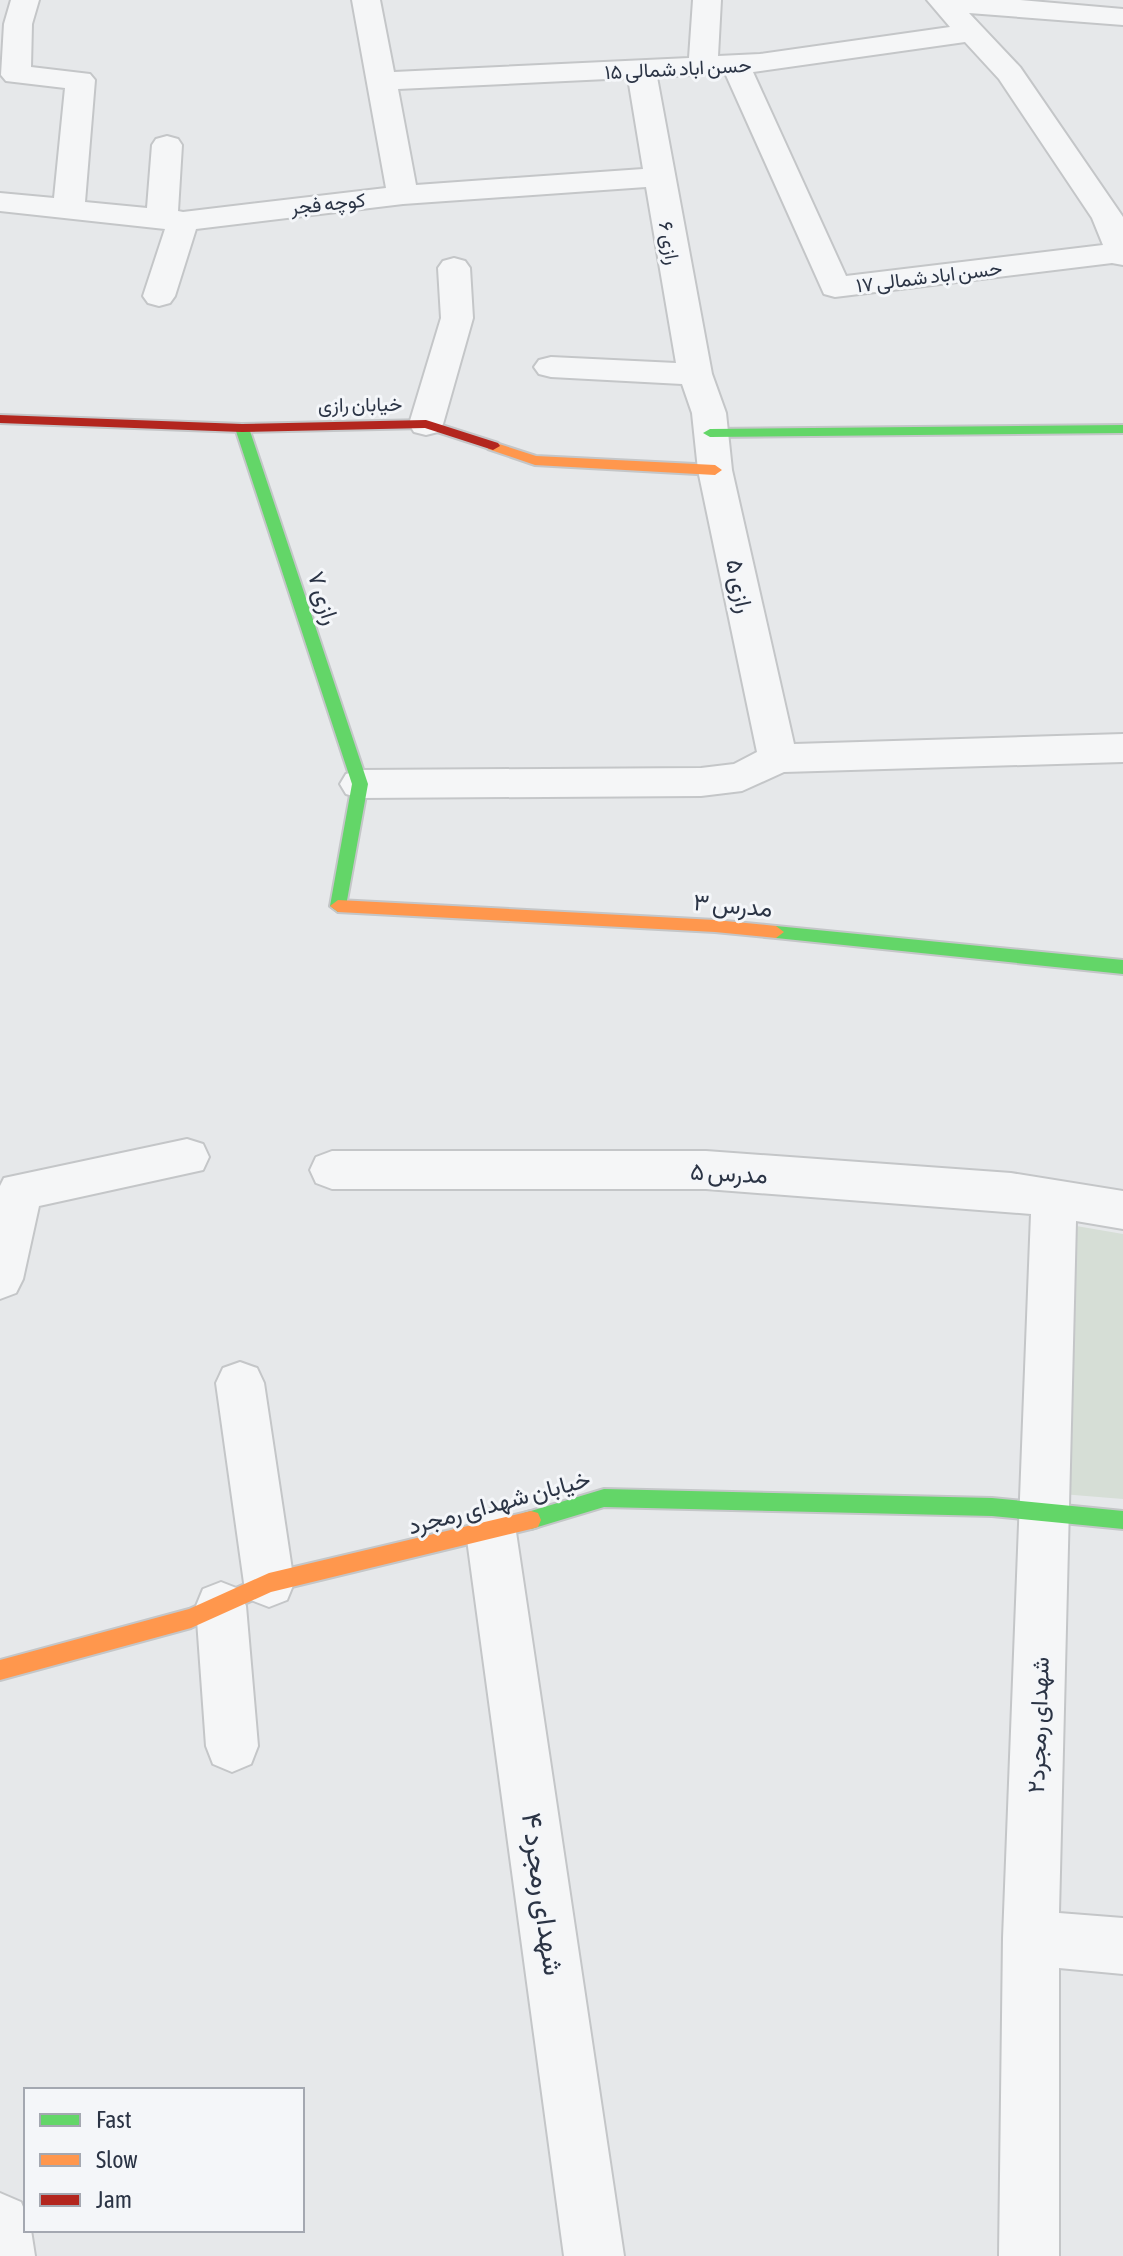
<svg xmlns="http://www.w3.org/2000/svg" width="1123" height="2256" font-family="'Asap Condensed',Vazirmatn,sans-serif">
	<rect width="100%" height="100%" fill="#e6e8ea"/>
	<path fill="#d6ded6" d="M1053,1222L1123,1234V1499L1037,1492Z"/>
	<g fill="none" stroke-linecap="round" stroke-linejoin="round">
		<defs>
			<path id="street" d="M11,0H39L32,24L31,67L90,74L95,80L85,202L147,208L152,145L156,139L167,136L178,139L182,145L178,211L183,212L386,188L352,0H380L394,72L689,58L693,0H721L718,56L760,54L950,27L927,0H1020L1123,9V25L969,13L1020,67L1123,217V265L1112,263L835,297L824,294L725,73L657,77L712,374L726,413L732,470L794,744L1123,734V762L784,772L742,791L701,796L360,798L346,794L340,784L346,774L360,770L701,768L734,764L757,752L698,470L692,413L682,384L551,377L539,374L534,367L539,360L551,357L676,363L646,187L403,204L196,229L175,296L170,303L159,306L148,303L143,296L165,229L0,211V193L54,198L65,88L6,81L1,75L4,24ZM965,42L999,79L1092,218L1103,245L846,276L753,72ZM628,78L643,169L416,185L398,89Z
				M454,258L465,261L470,268L473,318L443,424L438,432L426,435L414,432L409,424L441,318L438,268L443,261Z
				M187,1139L203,1144L209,1157L203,1170L39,1206L23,1279L16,1293L0,1299V1186L4,1178Z
				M332,1151H706L1011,1173L1123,1191V1229L1076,1221L1059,1913L1123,1918V1974L1059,1968V2256H999L1003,1938L1031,1214L706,1189H332L316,1183L310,1170L316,1157Z
				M240,1362L257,1368L264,1383L294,1583L287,1600L269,1607L251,1600L244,1583L216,1383L223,1368Z
				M491,1509L509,1516L516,1532L624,2256H564L466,1532L473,1516Z
				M221,1582L239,1589L246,1606L258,1746L251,1764L232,1772L213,1764L206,1746L196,1606L203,1589Z
				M0,2193L21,2202L26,2214V2230H31L35,2256H0Z"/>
			<path id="fast" d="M242,424L249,428L368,784L346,906L338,912L330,906L352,784L235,428Z
				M1123,425V433L710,437L703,433L710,429Z
				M776,926L1123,960V974L776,938L768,932Z
				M604,1489L992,1498L1123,1511V1529L992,1516L604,1507L531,1529L524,1527L521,1520L524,1513L531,1511Z"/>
			<path id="slow" d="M493,442L536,456L715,465L722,470L715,475L535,465L488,449V443Z
				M338,900L715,920L776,926L784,932L776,938L715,932L338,912L330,906Z
				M531,1511L538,1513L541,1520L538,1527L531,1529L271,1592L191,1628L0,1680V1660L189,1609L269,1573Z"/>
			<path id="jam" d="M0,415L242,424L426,420L498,443L500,446L493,450L425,428L242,432L0,423Z"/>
		</defs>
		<use href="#street" stroke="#c4c6c8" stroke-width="4"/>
		<use href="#fast" stroke="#c4c6c8" stroke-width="4"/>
		<use href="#slow" stroke="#c4c6c8" stroke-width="4"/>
		<use href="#jam" stroke="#c4c6c8" stroke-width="4"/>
		<use href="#street" fill="#f5f6f7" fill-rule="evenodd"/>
		<use href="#fast" fill="#63d668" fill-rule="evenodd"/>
		<use href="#slow" fill="#ff974d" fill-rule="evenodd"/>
		<use href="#jam" fill="#b3261e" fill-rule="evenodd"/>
	</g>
	<g text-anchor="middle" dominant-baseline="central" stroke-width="6" stroke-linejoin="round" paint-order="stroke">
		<g font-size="20" fill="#2b3445" stroke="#f4f6f9">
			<text transform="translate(678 68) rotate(-3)">حسن اباد شمالی ۱۵</text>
			<text transform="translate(328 203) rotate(-6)">کوچه فجر</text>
			<text transform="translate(670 243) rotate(80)">رازی ۶</text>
			<text transform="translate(929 276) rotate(-7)">حسن اباد شمالی ۱۷</text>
			<text transform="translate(360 404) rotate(-1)">خیابان رازی</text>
		</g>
		<g font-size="24" fill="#2b3445" stroke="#f4f6f9">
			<text transform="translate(740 586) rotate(78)">رازی ۵</text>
			<text transform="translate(324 598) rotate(72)">رازی ۷</text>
			<text transform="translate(733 905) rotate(5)">مدرس ۳</text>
			<text transform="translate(729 1173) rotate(3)">مدرس ۵</text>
			<text transform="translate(499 1502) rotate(-15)">خیابان شهدای رمجرد</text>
			<text transform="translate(1038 1725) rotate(-88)">شهدای رمجرد۲</text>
		</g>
		<g font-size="28" fill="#2b3445" stroke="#f4f6f9">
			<text transform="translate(543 1894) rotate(82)">شهدای رمجرد ۴</text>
		</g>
	</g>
	<rect x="24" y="2088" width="280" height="144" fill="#f4f6f9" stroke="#a4a8b1" stroke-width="2"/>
	<rect x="40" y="2114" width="40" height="12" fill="#63d668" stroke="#a4a8b1" stroke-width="2"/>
	<text x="96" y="2128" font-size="24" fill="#2b3445">Fast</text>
	<rect x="40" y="2154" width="40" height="12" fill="#ff974d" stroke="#a4a8b1" stroke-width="2"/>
	<text x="96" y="2168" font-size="24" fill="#2b3445">Slow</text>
	<rect x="40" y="2194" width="40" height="12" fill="#b3261e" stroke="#a4a8b1" stroke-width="2"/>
	<text x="96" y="2208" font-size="24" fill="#2b3445">Jam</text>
</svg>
